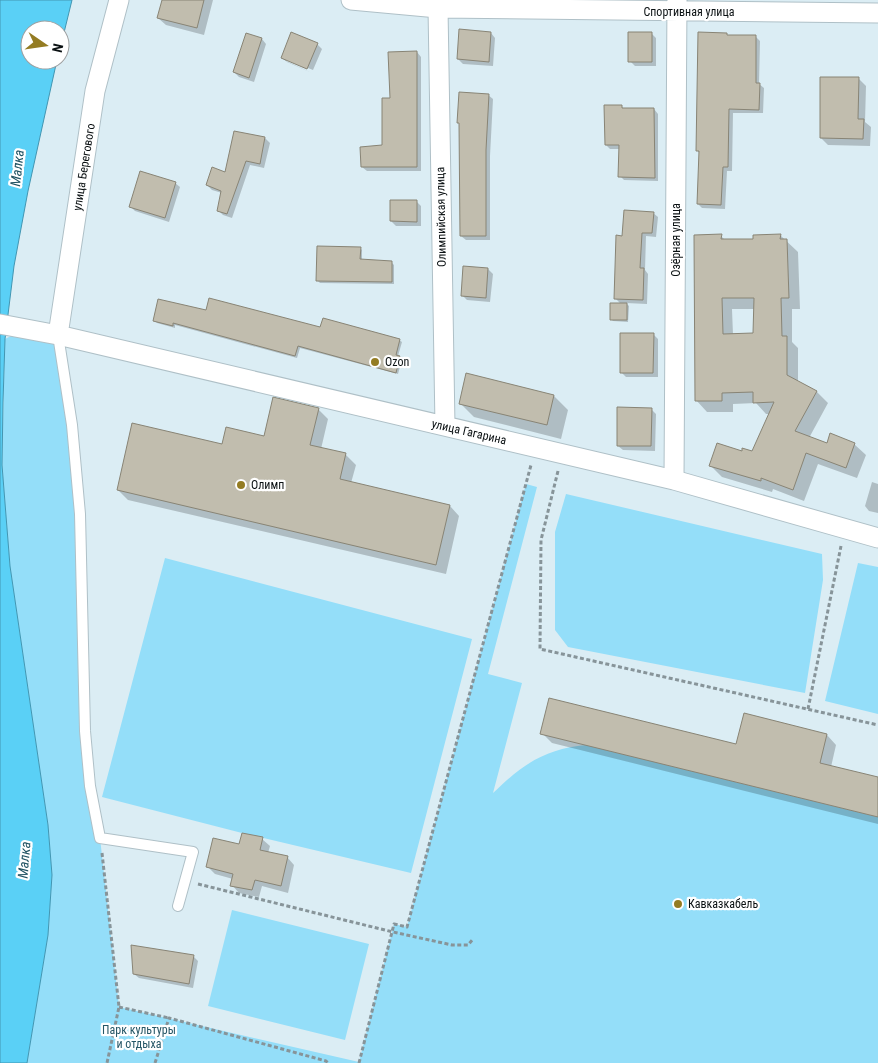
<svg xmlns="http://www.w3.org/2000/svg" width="878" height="1063" font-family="'Roboto Condensed',sans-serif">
	<rect width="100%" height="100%" fill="#dbedf4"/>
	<path fill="#94def9" d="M13,335H58L72,425L85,731L100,838L119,1007L359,1062L394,924L407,927L526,484L537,487L488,674L522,683L493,793C498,789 502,784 507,780C532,758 554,748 586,745L878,817V1063H27L48,935L52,875L48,825L10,566L2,465L5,339Z
		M566,494L822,554L823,580L805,693L568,647L555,630V532Z
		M165,558L472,639L411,873L242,833L102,797Z
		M858,563L878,567V714L825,701Z
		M232,910L369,944L345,1040L208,1006Z"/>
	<path fill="#5ad0f6" stroke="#4296b2" d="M0,0H72L60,49V30H30V60H57L28,191L14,266L5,339L3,402L2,465L10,566L48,825L52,875L48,935L27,1063H0Z"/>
	<path fill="#0003" fill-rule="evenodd" d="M163,0H213L204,35L166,25L158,18Z
		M491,33L495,38L493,66L463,64L458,59Z
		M651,33L656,38V66H635L630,61Z
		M247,34L262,39L266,44L254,82L239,77L234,72Z
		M726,34L729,37L755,36L760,41L759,84L764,88L763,113H733L732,171H727L725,209L702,208L698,204L700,154L697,150Z
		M317,44L322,49L313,70L286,59V61L312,73L287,62L282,58Z
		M417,52L421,57V171H367L362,167L383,146L391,99Z
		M858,78L866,86L865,122L871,127L870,146L828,145L821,138Z
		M488,95L493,99L490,156V240H466L461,236Z
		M621,106L624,109H654L658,114V181L624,180L620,176L621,149H610L606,145Z
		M235,132L265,138L270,143L264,168L250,165L232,218L223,215L218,210L222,193L212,190L207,185L226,173Z
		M175,183L180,187L169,222L135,211L130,206Z
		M416,201L421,206V226H396L391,221Z
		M653,213L658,217L656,237L646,236L645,270L648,274L647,304L626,303L629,306L628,322L613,321L611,319L621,304L615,298L623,237Z
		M780,235L798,252L800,309H792V342L798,348V382L817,392L828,403L809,438L827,444H854L866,455L857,478L818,464L804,501L773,489L772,492L722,477L711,466L742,452L752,453L770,414H766L756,403L733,404V412H707L696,400L721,236L726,241L755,240ZM732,309H755L754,334L733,335Z
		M360,248L362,250V260L392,263L394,265V284L320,283L318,281Z
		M488,269L493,274L490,302L467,300L462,295Z
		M207,312L399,340L402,342L398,356L402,359L398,374L300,348L297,358L175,325V328L157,323L155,321Z
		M653,334L658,339V377H626L621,372Z
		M554,396L568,410L561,439L474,417L460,403Z
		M318,409L328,419L321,449L346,455L356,465L351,483L450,506L459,516L446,574L128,500L118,490L223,446L265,438Z
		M651,409L656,414L655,451L623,450L618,446Z
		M872,482L878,484V513L869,511L865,506Z
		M542,733L737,745L827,735L836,745L831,767L878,778V824L552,743Z
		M262,839L270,846L268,853L287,857L294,865L288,893L262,886L259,897L239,893L232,885L233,879L215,874L208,867Z
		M193,956L198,961L193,988L139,978L134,974Z"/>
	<path fill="#c1bdae" stroke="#888475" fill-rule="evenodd" d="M162,0H204L197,28L157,18Z
		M459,29L491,32L489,62L457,59Z
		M291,32L318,43L307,69L281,58Z
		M628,32H652V62H628Z
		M698,32L727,33V35H756V83H760L759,110L729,109L728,167H723L721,205L697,204L699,151H696Z
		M246,33L262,38L249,78L233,72Z
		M417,51V167H361L360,147L382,145V98H390L388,52Z
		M820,77H859L858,119H864L863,139L820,138Z
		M459,92L489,94L486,150V236H460L459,123H457Z
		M604,105H622V108H654L655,178L618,177L619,145H605Z
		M234,131L265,137L260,164L246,161L227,214L217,211L221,191L206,185L212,167L225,172Z
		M140,171L176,182L165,218L129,207Z
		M390,200H417V222L390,221Z
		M624,210L654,212L652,233H642L640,268H644L643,300L614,299L616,235L622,236Z
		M722,234L721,239H753V235L781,234L780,239H787L789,298H781L782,336H787V375L817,391L795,431L827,443L830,433L855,443L846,468L806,453L793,490L761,478V481L709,466L717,443L742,451V448L752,451L774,402L753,403V392L722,393V401H695L694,235ZM722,298H754L753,333L723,334Z
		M317,246L361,247L360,259L392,261V282L316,281Z
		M463,266L488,268L486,298L461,296Z
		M209,298L320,327L323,318L400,339L396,355L400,356L396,373L298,346L295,356L173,323V326L153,321L158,299L206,310Z
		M610,303H627V320H610Z
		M620,333H654L653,373H620Z
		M466,373L554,395L547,425L459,404Z
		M273,397L319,408L310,445L346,453L340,479L450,505L436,565L117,490L132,423L222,444L226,427L264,436Z
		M617,407L652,408L651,446H617Z
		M549,698L736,744L744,713L827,734L820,763L878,777V817L540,734Z
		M242,833L263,837L260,850L288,856L281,886L255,880L252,890L230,886L233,874L206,867L213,838L239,844Z
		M131,945L194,955L189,984L133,974Z"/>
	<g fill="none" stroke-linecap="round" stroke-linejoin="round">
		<defs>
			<path id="service" d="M58,335L72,425L80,514L85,731L90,786L100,838L193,852L178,906"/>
			<path id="minor" d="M351,0L438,8L878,13
				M438,8L445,426
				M0,324L58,335L674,480L878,538
				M58,335L95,91L119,0
				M674,480L677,0"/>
		</defs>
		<use href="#service" stroke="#afc0c7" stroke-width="12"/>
		<use href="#minor" stroke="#afc0c7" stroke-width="21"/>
		<path stroke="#879499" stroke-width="3" stroke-dasharray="4 2.5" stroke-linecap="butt" d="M558,471L541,540L540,649L878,725
			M808,709L841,546
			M102,853L119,1007L107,1063
			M198,884L393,932L452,945H468L473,939
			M119,1007L169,1018
			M155,1063L169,1018L326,1061L328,1063
			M359,1063L394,924L407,927L531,465"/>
		<use href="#service" stroke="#fff" stroke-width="10"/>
		<use href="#minor" stroke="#fff" stroke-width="19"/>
	</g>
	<g fill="#947c23" stroke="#fff" stroke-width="2">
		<circle cx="375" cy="362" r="5"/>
		<circle cx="241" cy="485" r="5"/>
		<circle cx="678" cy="904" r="5"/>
	</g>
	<g text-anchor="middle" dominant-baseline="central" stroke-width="4.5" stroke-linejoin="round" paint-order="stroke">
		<g font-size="12" fill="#0a1012" stroke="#fff">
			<text x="689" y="12">Спортивная улица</text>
			<text transform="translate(84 167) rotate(-81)">улица Берегового</text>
			<text transform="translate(441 217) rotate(-91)">Олимпийская улица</text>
			<text transform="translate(676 240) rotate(-90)">Озёрная улица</text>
			<text transform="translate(469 432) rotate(13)">улица Гагарина</text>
		</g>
		<g font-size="12" fill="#0a1012" stroke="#fff" text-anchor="start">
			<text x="385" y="362">Ozon</text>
			<text x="251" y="485">Олимп</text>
			<text x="688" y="904">Кавказкабель</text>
		</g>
		<g font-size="12" fill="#255666" stroke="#fff">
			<text x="139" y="1030">Парк культуры<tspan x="139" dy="14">и отдыха</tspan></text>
		</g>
		<g font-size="14" font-style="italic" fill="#215363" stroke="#fff">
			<text transform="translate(17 168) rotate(-84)">Малка</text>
			<text transform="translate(24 860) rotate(-85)">Малка</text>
		</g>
	</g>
	<g transform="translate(45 45) rotate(103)"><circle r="24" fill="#ffffff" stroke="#9d9fa0"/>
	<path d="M0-4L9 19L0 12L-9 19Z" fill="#947c23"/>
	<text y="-8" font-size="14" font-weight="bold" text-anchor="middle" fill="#0a1012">N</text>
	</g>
</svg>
